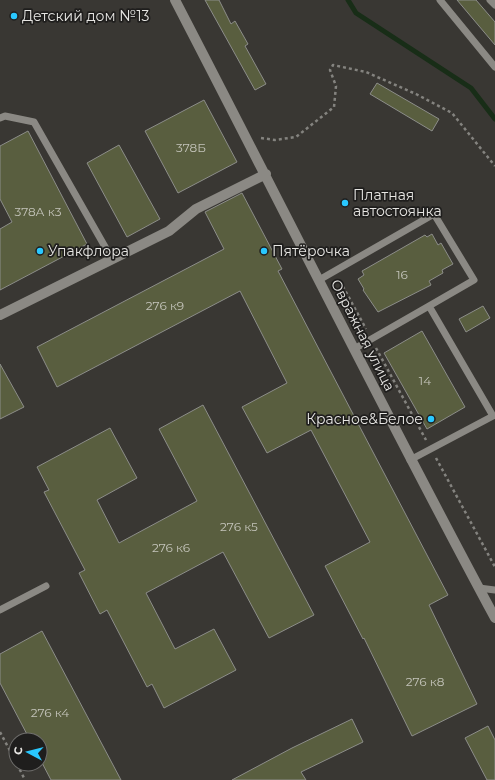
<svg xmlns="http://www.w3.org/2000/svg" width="495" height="780" font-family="Montserrat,sans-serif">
	<rect width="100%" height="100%" fill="#393733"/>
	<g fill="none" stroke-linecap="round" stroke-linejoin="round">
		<path stroke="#182d17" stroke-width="5" d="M348,0L356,13L471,88L495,119"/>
	</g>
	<path fill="#595e3f" stroke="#8c8d89" d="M205,0H219L231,24L235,21L248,44L245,46L266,84L255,90Z
		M457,0H476L495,22V45Z
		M377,83L439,119L432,131L370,94Z
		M204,100L237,162L178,193L145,131Z
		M28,131L87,244L0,290V229L12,222L0,199V146Z
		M119,145L160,219L127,237L87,163Z
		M242,193L282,269L278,271L448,595L429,605L477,704L412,736L364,638L363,639L325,566L370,542L311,430L267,453L242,407L287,383L240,291L57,387L37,347L224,249L205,212Z
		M432,234L438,245L441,243L453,264L442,270L443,273L429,281L431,285L378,312L363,290L364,289L358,279L364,275L362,271L425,235L427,237Z
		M483,306L490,318L466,332L459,319Z
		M422,331L465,407L427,429L384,353Z
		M0,364L24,407L0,419Z
		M203,405L314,615L269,638L223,552L146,593L175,649L214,629L236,670L164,708L152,684L147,687L107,610L100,614L79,573L85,570L44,492L49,490L37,467L110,428L137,478L97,500L119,543L197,501L159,429Z
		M42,631L121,780H51L40,759V740H30L0,683V654Z
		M352,719L363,742L301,772L306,780H232L292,748Z
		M488,726L495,740V780H487L465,738Z"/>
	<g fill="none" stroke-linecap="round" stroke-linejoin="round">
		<path stroke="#84837f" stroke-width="2.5" stroke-dasharray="3 3" stroke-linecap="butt" d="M261,138L275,140L296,137L334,107L336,86L330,70L333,65L366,72L416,94L452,113L495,166
			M340,281L366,329
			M376,348L426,440
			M436,458L495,567
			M0,732L16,762
			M17,764L25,780"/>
		<path stroke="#8b8984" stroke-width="7" d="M440,0L495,67
			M490,0L495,5
			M0,118L5,116L34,122L112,259
			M319,280L434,214L474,280L429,306L493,416L410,460
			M354,349L429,306
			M479,588L495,590
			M0,610L46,586"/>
		<path stroke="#8b8984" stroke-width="10" d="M175,0C282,206 385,414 495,618
			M0,315L169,231L196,209L266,174"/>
	</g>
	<g fill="#29c8ff" stroke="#1f1e1d" stroke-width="1.5">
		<circle cx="14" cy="16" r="4"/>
		<circle cx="345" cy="203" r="4"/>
		<circle cx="40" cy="251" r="4"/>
		<circle cx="264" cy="251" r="4"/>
		<circle cx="431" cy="419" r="4"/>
	</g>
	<g text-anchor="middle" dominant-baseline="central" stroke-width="3.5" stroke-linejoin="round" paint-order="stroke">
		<g font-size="12" fill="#c4c4ba">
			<text x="191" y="147">378Б</text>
			<text x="38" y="211">378А к3</text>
			<text x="402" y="274">16</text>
			<text x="165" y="305">276 к9</text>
			<text x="425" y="380">14</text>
			<text x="239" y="526">276 к5</text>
			<text x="171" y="547">276 к6</text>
			<text x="425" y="681">276 к8</text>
			<text x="50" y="712">276 к4</text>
		</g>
		<g font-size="14" fill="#e7e6e3" stroke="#1f1e1d" text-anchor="start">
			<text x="22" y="16">Детский дом №13</text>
			<text x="353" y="195">Платная<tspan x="353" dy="16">автостоянка</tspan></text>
			<text x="48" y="251">Упакфлора</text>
			<text x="272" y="251">Пятёрочка</text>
			<text x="423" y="419" text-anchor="end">Красное&amp;Белое</text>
		</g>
		<g font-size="14" fill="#e7e6e3" stroke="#1f1e1d">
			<text transform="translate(363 335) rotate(63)">Овражная улица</text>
		</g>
	</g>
	<g transform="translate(28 752) rotate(277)"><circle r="19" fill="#1f1e1d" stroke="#6f6e6c"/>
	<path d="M0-3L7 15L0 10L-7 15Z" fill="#29c8ff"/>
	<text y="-6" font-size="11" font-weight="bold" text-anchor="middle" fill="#e7e6e3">С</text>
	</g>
</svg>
